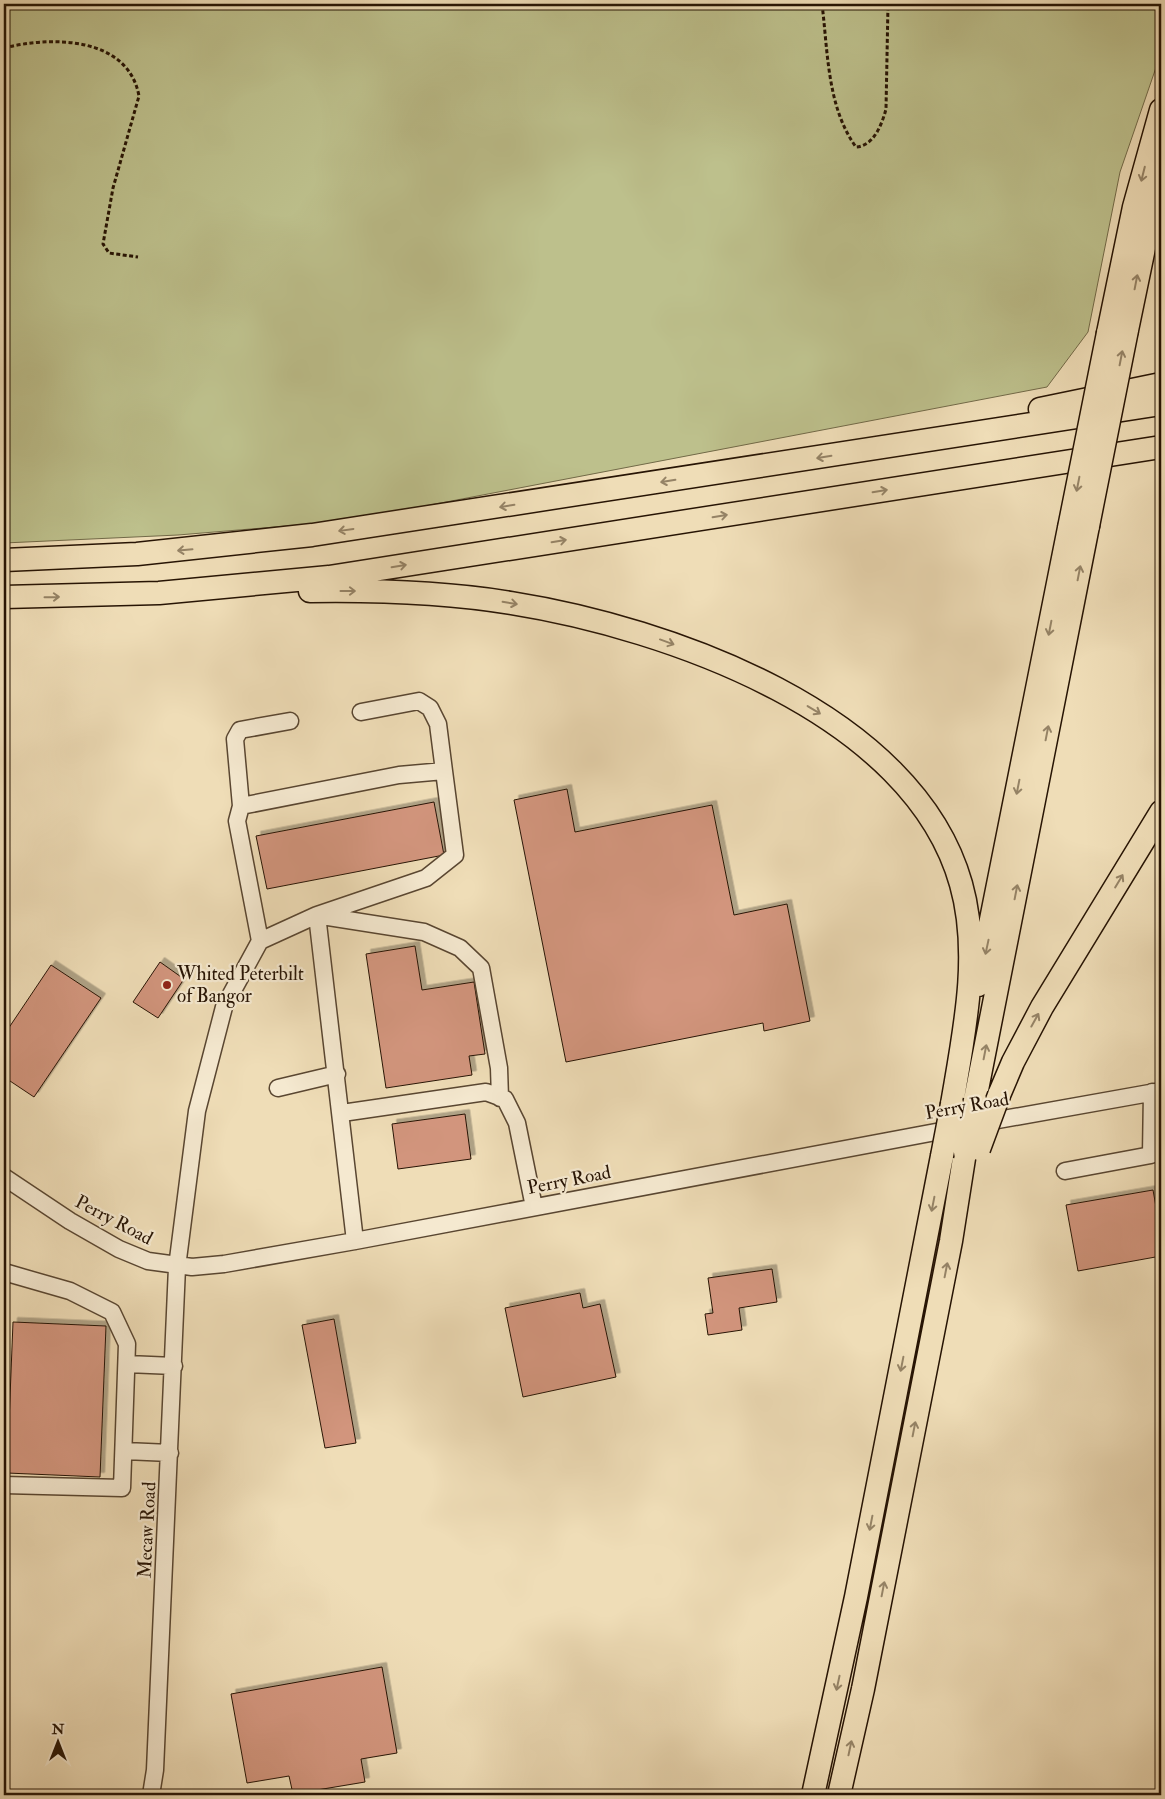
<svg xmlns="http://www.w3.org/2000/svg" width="1165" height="1799" font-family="'IM FELL Double Pica',serif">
	<defs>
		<filter id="shadow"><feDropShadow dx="4.5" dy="-4.5" stdDeviation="0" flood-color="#0004"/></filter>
	</defs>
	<rect width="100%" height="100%" fill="#efddb7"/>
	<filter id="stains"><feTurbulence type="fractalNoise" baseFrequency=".004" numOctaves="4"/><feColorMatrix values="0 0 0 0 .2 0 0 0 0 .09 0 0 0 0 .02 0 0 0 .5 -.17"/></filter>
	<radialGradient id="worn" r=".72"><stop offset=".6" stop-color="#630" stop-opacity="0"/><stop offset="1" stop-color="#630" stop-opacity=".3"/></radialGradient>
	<path fill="#bdc08c" stroke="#726a48" d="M4,4H1161V53L1120,172L1088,332L1047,387L399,511L311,524L178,535L4,543Z"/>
	<path fill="#d2957d" stroke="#271404" filter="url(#shadow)" d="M567,789L575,832L712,805L734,915L787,904L810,1021L764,1031L763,1023L566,1062L514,800Z
		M434,802L444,855L267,889L256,836Z
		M415,946L422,990L474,982L485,1054L469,1056L472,1075L386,1088L366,954Z
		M160,962L184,979L158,1018L133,1002Z
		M51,965L101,998L34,1097L4,1077V1035Z
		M465,1114L471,1159L398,1169L392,1124Z
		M1153,1190L1161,1235V1256L1078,1271L1066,1205Z
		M772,1269L777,1302L739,1308L742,1330L708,1335L705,1314L713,1313L708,1278Z
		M580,1293L583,1308L600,1304L616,1377L523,1397L505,1308Z
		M334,1319L356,1443L325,1448L302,1325Z
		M13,1322L106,1326L100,1477L7,1473Z
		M382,1667L397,1753L361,1759L365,1782L293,1794L289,1776L247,1783L231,1694Z"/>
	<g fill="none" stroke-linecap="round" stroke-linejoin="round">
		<defs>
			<path id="minor" d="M361,712L419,701L430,708L438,724L444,771
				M241,806L235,739L240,730L290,721
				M322,916L424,932L460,948L481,968L499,1068L500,1098
				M260,941L237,821L241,806L399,775L444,771L455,855L426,878L317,915
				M278,1088L337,1074
				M342,1113L486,1092L505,1099L517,1123L534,1207
				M981,1123L1161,1091
				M1065,1171L1151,1155L1152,1092
				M4,1177L70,1221L119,1249L148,1261L192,1267L224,1264L355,1241L957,1128
				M4,1272L70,1291L112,1312L127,1344L122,1488L4,1485
				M127,1364L174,1366
				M125,1451L170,1453
				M151,1795L155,1770L177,1267L197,1111L224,1007L260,941L317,915L355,1241"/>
			<path id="highway" d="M1127,330L1161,166
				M1108,333L1134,207L1161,110
				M1040,409L1161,384
				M4,560L137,554L312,535L1161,404
				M310,591C378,590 444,592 511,603C668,628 913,713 961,884C981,954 964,1033 952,1104
				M4,597L159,593L329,577L1161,447
				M978,985L1069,528
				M999,1095L1013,1062L1042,1007L1161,812
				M975,1100L1088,526
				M813,1795L856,1597L942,1156
				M839,1795L863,1689L951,1241L965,1152"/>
		</defs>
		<use href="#minor" stroke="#594631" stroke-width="19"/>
		<use href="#highway" stroke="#271404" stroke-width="25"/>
		<path stroke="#271404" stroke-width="3" stroke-dasharray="4 2.5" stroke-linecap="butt" d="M822,4C828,52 827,107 856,147C874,146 882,124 886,109L888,4
			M4,48C51,36 128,36 139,96L113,188L103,244L109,253L138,257"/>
		<use href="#minor" stroke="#f5e9d0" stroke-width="16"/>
		<use href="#highway" stroke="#efddb7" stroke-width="22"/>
		<defs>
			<path id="highway-bridge" d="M1088,526L1127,330
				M1069,528L1108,333
				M979,1149L999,1095
				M965,1152L975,1100
				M942,1156L952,1104"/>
		</defs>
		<use href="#highway-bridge" stroke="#271404" stroke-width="25" stroke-linecap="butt"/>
		<use href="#highway-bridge" stroke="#efddb7" stroke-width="22"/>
	</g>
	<defs><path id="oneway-shaft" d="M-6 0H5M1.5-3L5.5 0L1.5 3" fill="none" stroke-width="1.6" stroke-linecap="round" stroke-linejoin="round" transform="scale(1.25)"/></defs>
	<g stroke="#958366">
		<use href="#oneway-shaft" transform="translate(1143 174) rotate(104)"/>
		<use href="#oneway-shaft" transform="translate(1136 282) rotate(-79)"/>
		<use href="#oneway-shaft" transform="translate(1121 358) rotate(-79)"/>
		<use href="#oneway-shaft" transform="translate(824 457) rotate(171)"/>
		<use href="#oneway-shaft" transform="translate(668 481) rotate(171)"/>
		<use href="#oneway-shaft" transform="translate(1078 484) rotate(101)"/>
		<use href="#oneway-shaft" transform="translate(880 491) rotate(-9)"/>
		<use href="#oneway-shaft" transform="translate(507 506) rotate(171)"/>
		<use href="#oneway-shaft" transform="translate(720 516) rotate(-9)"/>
		<use href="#oneway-shaft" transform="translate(346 530) rotate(172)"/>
		<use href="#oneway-shaft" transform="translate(559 541) rotate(-9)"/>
		<use href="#oneway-shaft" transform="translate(185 550) rotate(175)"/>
		<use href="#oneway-shaft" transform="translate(399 566) rotate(-9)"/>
		<use href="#oneway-shaft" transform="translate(1079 573) rotate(-79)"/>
		<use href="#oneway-shaft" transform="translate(348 591)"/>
		<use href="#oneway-shaft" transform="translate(52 597) rotate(-1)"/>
		<use href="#oneway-shaft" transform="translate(510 603) rotate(9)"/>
		<use href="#oneway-shaft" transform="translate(1050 628) rotate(101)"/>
		<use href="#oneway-shaft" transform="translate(667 642) rotate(20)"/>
		<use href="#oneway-shaft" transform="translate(814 710) rotate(31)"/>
		<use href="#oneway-shaft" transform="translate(1047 733) rotate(-79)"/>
		<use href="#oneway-shaft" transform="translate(1018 787) rotate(101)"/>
		<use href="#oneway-shaft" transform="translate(1119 881) rotate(-59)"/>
		<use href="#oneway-shaft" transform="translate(1016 892) rotate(-79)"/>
		<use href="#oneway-shaft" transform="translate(987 947) rotate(102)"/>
		<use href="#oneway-shaft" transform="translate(1035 1020) rotate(-61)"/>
		<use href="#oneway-shaft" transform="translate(985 1052) rotate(-79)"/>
		<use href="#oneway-shaft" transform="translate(933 1204) rotate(101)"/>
		<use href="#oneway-shaft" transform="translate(946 1270) rotate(-79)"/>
		<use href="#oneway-shaft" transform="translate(902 1364) rotate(101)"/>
		<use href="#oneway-shaft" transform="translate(914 1429) rotate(-79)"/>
		<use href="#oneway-shaft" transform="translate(871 1523) rotate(101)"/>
		<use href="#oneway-shaft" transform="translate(883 1589) rotate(-79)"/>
		<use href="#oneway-shaft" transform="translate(838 1683) rotate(102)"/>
		<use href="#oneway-shaft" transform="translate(850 1748) rotate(-78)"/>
	</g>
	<circle fill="#8f2418" stroke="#f5e9d0" stroke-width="2" cx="167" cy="985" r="5"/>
	<g text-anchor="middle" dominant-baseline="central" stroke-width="4.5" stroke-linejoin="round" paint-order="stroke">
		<g font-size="19" fill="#271404" stroke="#f5e9d0" text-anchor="start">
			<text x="177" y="974">Whited Peterbilt<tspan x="177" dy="22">of Bangor</tspan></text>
		</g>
		<g font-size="19" fill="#271404" stroke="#f5e9d0">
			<text transform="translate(967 1106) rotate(-10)">Perry Road</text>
			<text transform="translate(569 1180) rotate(-11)">Perry Road</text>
			<text transform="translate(114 1220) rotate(28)">Perry Road</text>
			<text transform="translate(147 1530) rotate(-87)">Mecaw Road</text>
		</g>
	</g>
	<rect width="1165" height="1799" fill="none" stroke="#efddb7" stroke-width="20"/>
	<rect x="5" y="5" width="1155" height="1789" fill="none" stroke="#271404" stroke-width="2.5"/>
	<rect x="10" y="10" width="1145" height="1779" fill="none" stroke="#271404"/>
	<g transform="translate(58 1742)" stroke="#f5e9d0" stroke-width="4" paint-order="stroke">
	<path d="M0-4L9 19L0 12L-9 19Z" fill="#271404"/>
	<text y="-8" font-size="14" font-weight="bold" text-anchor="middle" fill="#271404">N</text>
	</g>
	<rect width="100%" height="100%" filter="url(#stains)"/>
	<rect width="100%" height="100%" fill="url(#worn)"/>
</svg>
